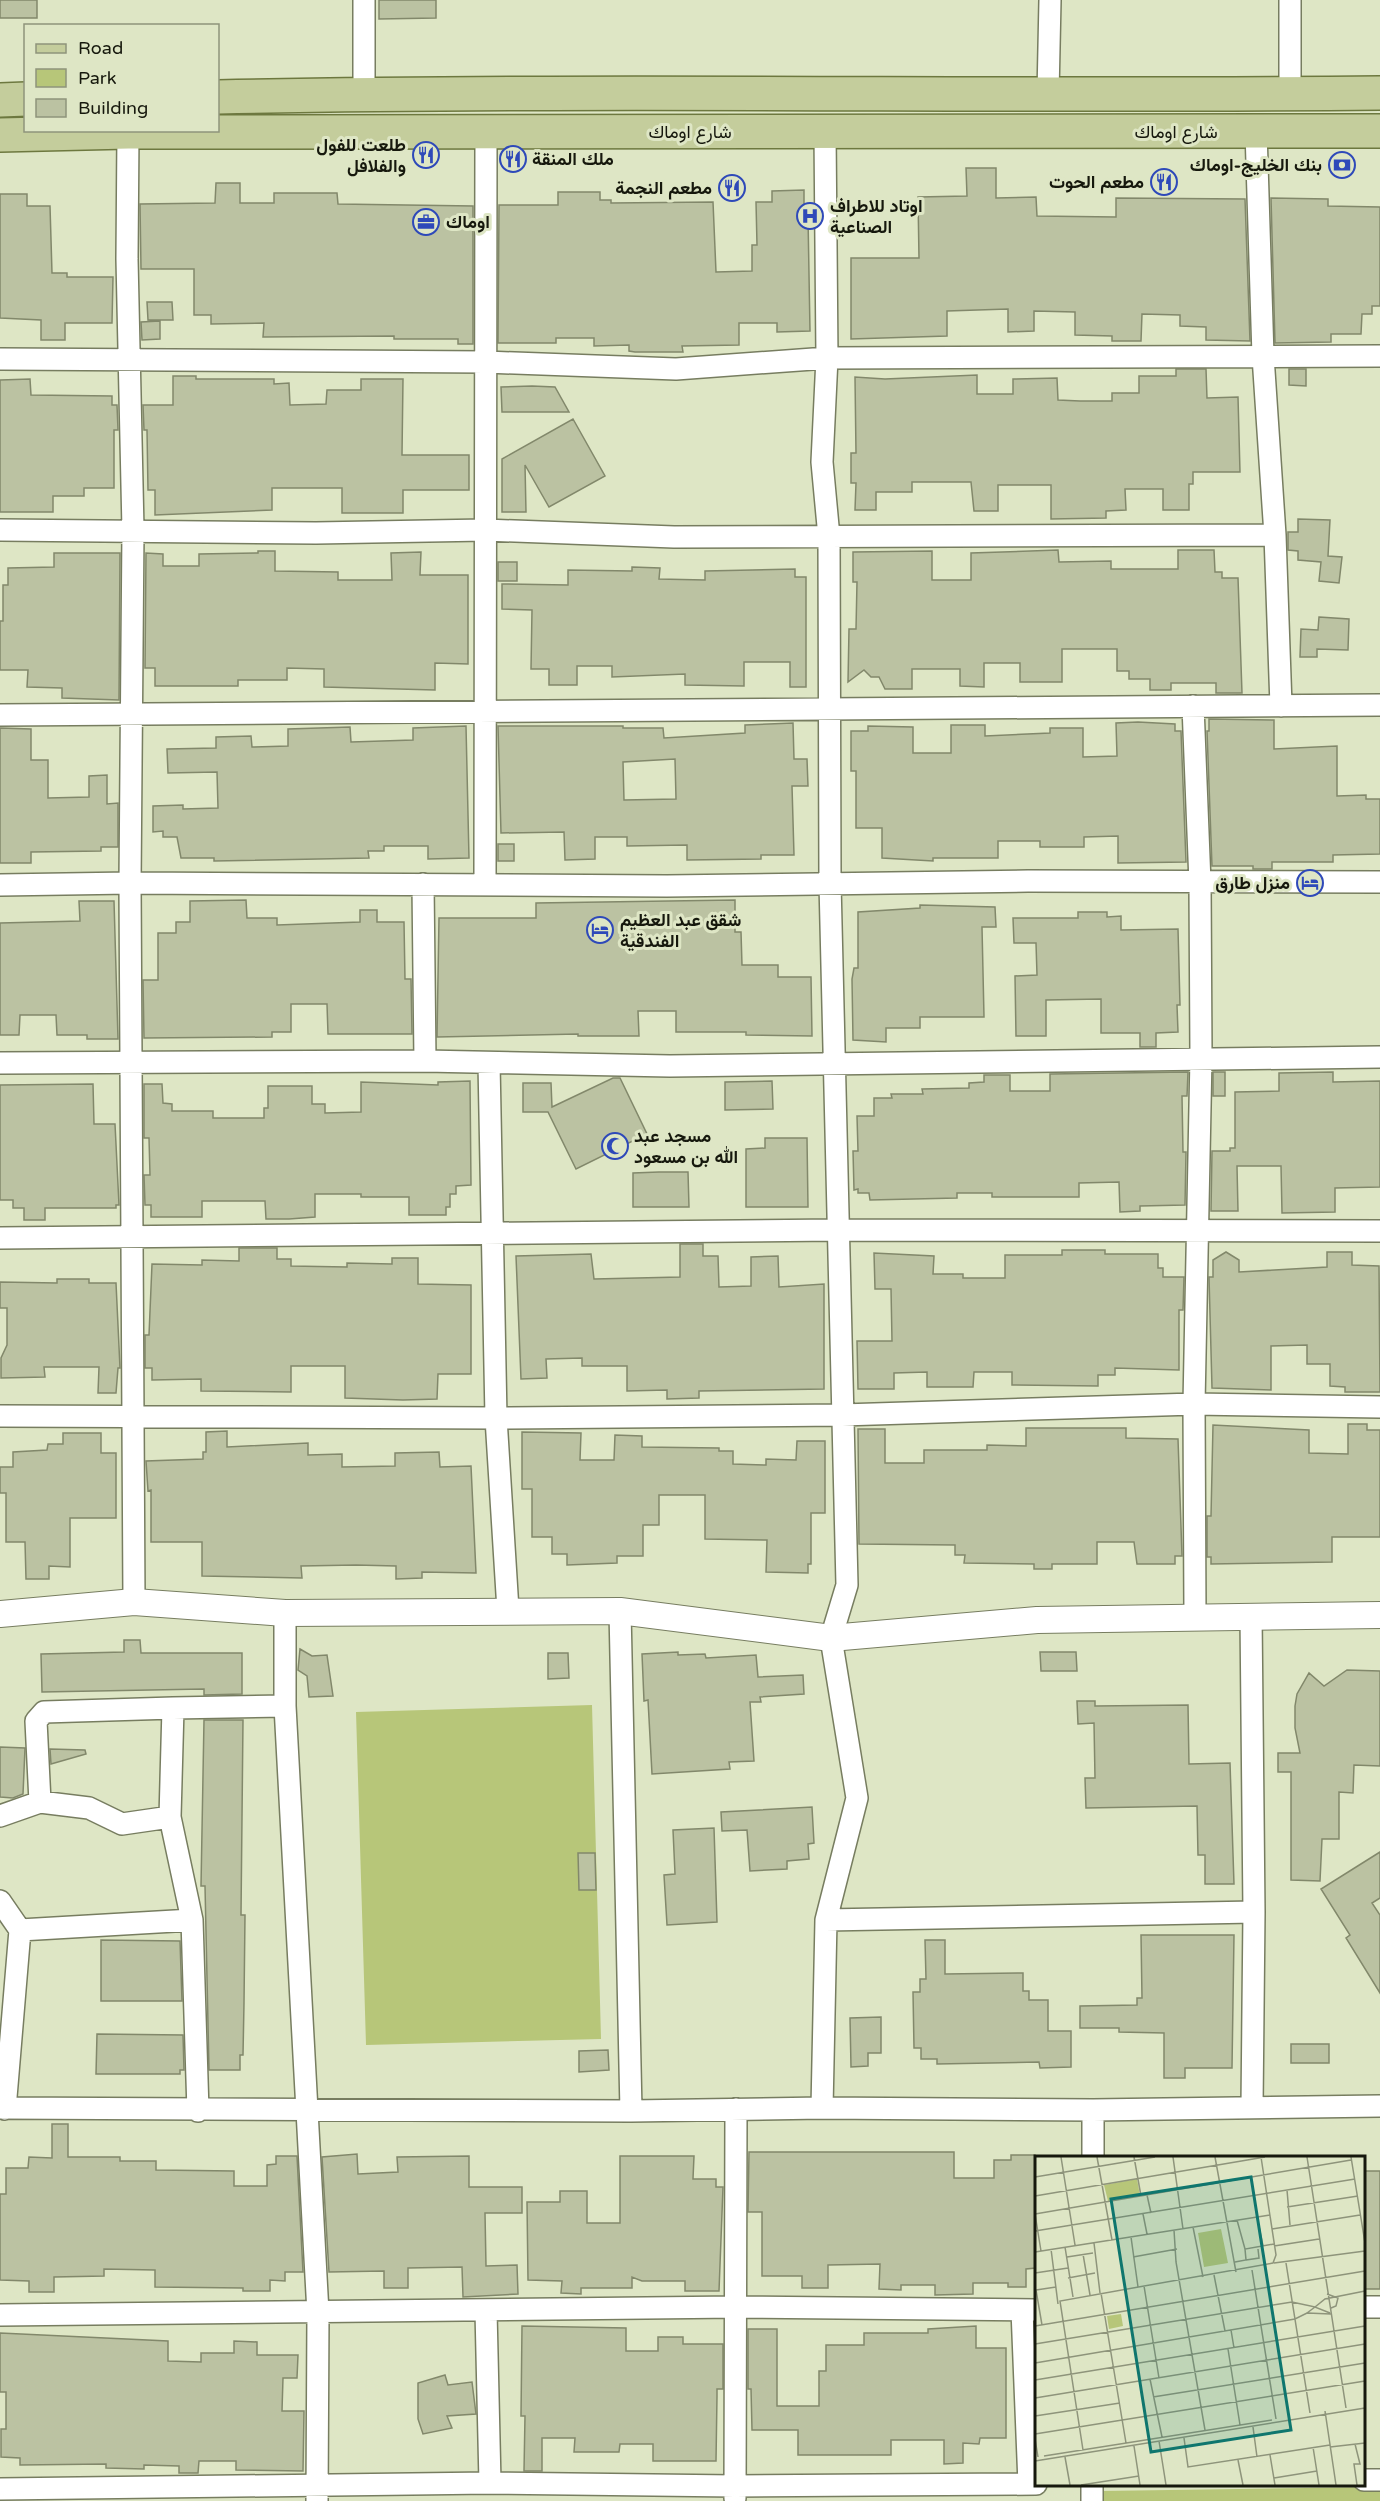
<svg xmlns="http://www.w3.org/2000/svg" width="1380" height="2501" font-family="'Varela Round',Vazirmatn,sans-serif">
	<rect width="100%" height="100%" fill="#dee6c5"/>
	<path fill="#b7c679" d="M592,1705L601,2039L366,2045L356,1712Z
		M1380,2487V2501H1102V2491Z"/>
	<path fill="#bbc2a2" stroke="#82886b" stroke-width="1.5" fill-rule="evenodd" d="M0,0H37V18H0Z
		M379,0H436V18L379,19Z
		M966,168H996V198L1036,197L1037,216L1116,217V198L1245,199L1250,341L1206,340V327L1180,326V315L1142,314L1141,341H1112V336L1075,335V312L1034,311V331L1008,332V309L947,311V336L851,339V258H919L918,197L967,196Z
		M216,183H240V203H274V193H337L338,204L473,206V344H458V339H394V336L263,337L264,323L211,324V315H194V269H141L140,204L215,203Z
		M804,190V218L808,217L810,331L777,332V323H739V345L682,346L683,352H635L629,351V345L594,346V338H556V343H498L499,205H558V192H600V200H611V203L713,202L716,272L752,271V245H757L756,202H772V191Z
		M0,194H27V206H50L52,273H67V277H113L112,323H65V340H41V320L0,318Z
		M1271,198L1328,199V206L1380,207V306H1372V314H1362L1361,334H1331V342L1275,343Z
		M147,302H172L173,320H148Z
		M160,321V339L142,340L141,322Z
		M1176,369H1206L1207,398L1238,397L1240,472H1193V484H1189V510H1163V489H1125L1126,510L1106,511V518L1051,519V485H998V511H974L971,482H912V492H876V510H855L856,483H851V453H856L855,377L885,379L977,375V394H1013V379L1057,378L1058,400L1080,401H1112V393H1139V376H1176Z
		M1289,369H1306V386L1289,385Z
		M173,376H196V379H274V384L289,383L290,405L326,404L327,390H361V379H403L402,455H469V490H403V513H342V488H272V510L155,515V490H148L147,430H144L143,405H173Z
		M30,379L31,395L112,396V405H117L118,430H114V488H84V496H53V512H0V380Z
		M532,386L555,387L569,412H502L501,387Z
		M573,419L605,476L549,507L525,465L526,512H502V459Z
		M1298,519L1330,520L1328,556L1342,557L1339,583L1319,581L1321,562L1298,560V551L1288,550V532H1298Z
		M1058,550L1059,562L1111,561V569H1178V550H1214L1215,572H1222V578H1238L1242,693H1216V683H1171V690H1150V679H1129V671H1117V649H1062V682H1020V663H984V687L960,686V669H912V689H885L879,677H871L864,670L848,682L849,629H856L857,582H853V552L932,551V580H971V553Z
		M258,551H275V571L338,572V580H392L391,553L421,552L420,575H468V664L435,663V690L324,687V669L287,668V680H238V686H155V668H145L146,553L163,554V566H199V554L258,553Z
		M54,553H120L119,700L62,698V688L27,687L28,670H0V621H3V585H8V568L54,567Z
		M498,562H517V581H498Z
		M632,567L660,568L659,579L705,580V571L795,569V577H806V687H790V662H744V686L685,685V674L612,677V666H577V685H549V669H531L532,610L502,609V584L568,585V570L632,571Z
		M1319,617L1349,619L1348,650L1317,649V657H1300L1301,629L1318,630Z
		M1209,719L1274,720V749L1337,746V796L1366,795V799H1380V854L1333,855V862H1272V869H1253V866H1212L1207,731H1209Z
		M1138,722L1175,724V731H1181L1186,862L1118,863V836L1084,837V847H1040V841H998V858H933V861L882,858V828H856V771H851V731H868V726L913,727V753H951V725H985V736L1050,733V728H1083V757L1117,756L1116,723Z
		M793,723L794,759H807L808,786H792L794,855H761V859L687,860V845L627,846V837H595V859L565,860L564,832L501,833L498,726H623V728H663L664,738L745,733V725ZM675,759L676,799L624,800L623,762Z
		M466,726L469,858L428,859V846H384V851H368L369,858L214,861V858H181L177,837H163V831L153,832V806L183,805V809L218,808L217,772L168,773L167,749L216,748V737L251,736L252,747L288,746V729L350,727L351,742L413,740V728Z
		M0,728L31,729V760H48V798L89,797V776L107,775V804L118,803V847H101V851L31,852V863H0Z
		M498,844H514V861H498Z
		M246,900L247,918H277V925L360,922V910H377V922H404L405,979H411L412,1034H328L327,1004H291V1032H272V1037L144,1038L143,980H158V933H176V922H190V901Z
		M735,900V932H741L742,965H778V977H811L812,1036L746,1035V1032H676V1011H638L639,1036H578V1034L437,1037L439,918H536V903Z
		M79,901H114L118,1039H87V1035H57L56,1015H20L19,1035H0V923L80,921Z
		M920,905L995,907L996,927H982L984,1017H920V1028H886V1042L853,1040L852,979L854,968H858V912L920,908Z
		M1078,912H1107V917L1121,916V930L1178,929L1180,1005H1177L1178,1032L1156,1033V1047H1140V1033H1101V999L1046,1000V1036H1016L1015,976L1037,975L1036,943H1014L1013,918H1078Z
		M1188,1072L1187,1096H1182L1183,1152H1186L1185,1205L1140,1206V1211L1120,1212L1119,1182L1079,1183V1197H992V1193H957V1198L870,1200L869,1193H858V1189L854,1190L853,1151H858L857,1116H874V1098H892L891,1094H923L922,1089L969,1088V1083L984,1082V1075H1010V1091H1050V1074Z
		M1213,1072H1225V1096H1213Z
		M1333,1072V1082L1380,1081V1187L1335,1188V1212L1282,1213L1281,1166H1237L1238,1211H1211L1212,1151H1230V1148H1235V1092L1279,1091V1073Z
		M613,1078H620L647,1134L576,1169L548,1112H523V1083H551L552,1107Z
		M470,1081L471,1185L456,1186V1194H450V1207H446V1215H409V1197H361V1194H315V1217L289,1219H266L265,1201H202V1217H151V1205H145L144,1175H150L149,1138H144V1084H162L163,1103L172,1104V1111H213V1118H264V1108H268V1086H312V1104H325V1113L361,1112V1082L438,1085V1082Z
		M772,1081L773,1109L725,1110V1082Z
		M93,1084L94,1124H115L119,1205H116V1208H45V1220H24V1208H13V1200H0V1085Z
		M765,1138H807L808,1207H746V1149L765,1148Z
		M659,1172H688L689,1207H633V1173Z
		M680,1244H703V1256H718L719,1287L751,1286V1257L778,1256L779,1287L824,1284V1389L699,1391V1398L667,1399V1390L627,1391V1366H582V1358L546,1359L547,1378L521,1379L516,1256L591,1254L594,1279L680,1277Z
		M239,1248H277V1259H291V1266L347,1267V1263L392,1264V1258H418V1284L471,1285V1374H438L437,1399L403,1400L345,1398V1366H291V1392L201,1391V1379L152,1380V1368H145V1335H149L152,1264L202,1265V1260L239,1261Z
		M1062,1250H1105V1254H1158V1268H1163V1277H1184L1183,1310H1179V1370L1115,1368V1375H1098V1386L1012,1385V1372H974L973,1387H927V1372L894,1373V1389H858L857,1341H892L891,1289H875L874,1253L934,1256L933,1274H963V1278H1005V1255H1062Z
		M1226,1252L1239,1260V1272L1327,1267V1252H1352V1265L1379,1266L1380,1392H1345V1387L1330,1386V1364H1307V1345L1271,1346V1390L1212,1388L1209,1277H1213V1260Z
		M57,1279H89V1283H116L120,1368H118L116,1393H98L99,1367H44L45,1377L1,1378V1358L7,1345V1308H0V1282L57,1283Z
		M1348,1424H1367V1430H1380V1537H1332V1562L1211,1564V1557H1207V1516H1211L1213,1425L1309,1430V1453L1348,1454Z
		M1026,1428H1126V1438L1178,1439L1182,1556H1175V1564H1137L1134,1542H1097V1564H1052V1569H1034V1564L964,1563L965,1555H955V1545L859,1544L858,1429H885V1463H924V1450H987V1445L1026,1446Z
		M227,1431V1447L308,1443V1455L342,1454V1467L395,1466V1453L439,1452L440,1467L471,1466L476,1573L422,1572V1578L396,1579V1566L356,1565L301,1566L302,1578L202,1576V1542H151V1490L148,1491L146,1461L203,1459V1452H206V1432Z
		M522,1432L581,1433L580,1460H614L615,1435L642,1436V1447L719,1448V1451H733V1464L766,1465V1459L796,1460L797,1441H825V1513H811V1564H808V1573L766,1572L767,1540L705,1539V1495H659V1525H643V1556H617V1563L567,1565V1554H552V1537H532V1489H522Z
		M63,1433H101V1453H116V1518H70V1567L49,1566V1579H26L25,1542H6V1493H0V1467H13V1452L47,1450L48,1444H63Z
		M124,1640H140L141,1653H242V1694L204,1695V1689L42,1692L41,1654L124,1652Z
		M300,1649L312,1656L327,1655L333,1696L309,1697L307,1676L298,1670Z
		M678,1652V1655L705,1654L706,1658L756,1655L758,1677L803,1675L804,1694L760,1697L761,1702H750L754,1761L729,1762L730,1769L652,1774L648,1700L644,1701L642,1654Z
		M1040,1652H1076L1077,1671H1041Z
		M548,1653H568L569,1678L548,1679Z
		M1347,1670L1380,1671V1766L1354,1765L1353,1793L1339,1792V1839H1322L1320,1881L1291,1880V1772H1278V1753H1300L1295,1728V1706L1297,1694L1309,1673L1324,1686Z
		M1077,1701H1095V1706L1188,1705L1189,1764L1230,1763L1234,1884H1205V1855H1198L1197,1806L1086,1808L1085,1778H1095L1094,1723L1078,1724Z
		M204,1720H243L241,1915H245L244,2003L243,2055H240V2070H209L205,1886H201Z
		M0,1747L25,1748L23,1794L13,1798L0,1797Z
		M50,1749L85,1750L86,1754L51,1764Z
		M812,1807L814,1843L808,1844L809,1859L787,1861V1869L750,1871L747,1830L722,1831L721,1812Z
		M714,1828L717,1922L667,1925L664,1875L675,1874L673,1830Z
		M1380,1852V1898L1372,1903L1380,1915V1993L1346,1938L1350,1935L1321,1889Z
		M578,1853H595L596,1890H579Z
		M1141,1935H1234L1232,2068H1185V2078H1164V2033L1119,2032V2028H1080V2006L1137,2005V1998H1142Z
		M101,1940L180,1941L182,2001H101Z
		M925,1940H945V1974L1023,1973V1991H1029V2000H1048V2031H1071V2067L1040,2068L1039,2062L937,2064V2059H921V2048H914L913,1992H920V1979H926Z
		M881,2017V2053H868V2066L851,2067L850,2018Z
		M97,2034L183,2035L184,2070H180V2074H96Z
		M1291,2044H1329V2063H1291Z
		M608,2050L609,2070L579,2072V2051Z
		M52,2124H68V2157H120V2161H156V2170L234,2171V2186H267V2165L276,2164V2156H297L303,2272H285V2281L270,2280V2291H243V2288L155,2287V2270L104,2269V2276L54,2277V2292H29V2281L0,2280V2194H6V2168H28L29,2157L52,2158Z
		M749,2152H954V2178H994V2160H1011V2155H1035L1036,2268L1026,2269V2287H1008V2283H973V2294L935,2295V2285H901V2290L879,2289L880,2264L828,2265V2288H802V2276H762V2212H748Z
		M357,2154L358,2174L398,2172L397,2157L469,2156V2187H522V2213H485L486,2266L517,2265L518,2294L463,2297L462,2267L408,2268V2288H384V2271L329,2272L322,2157Z
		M620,2156H694L693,2179H716V2187H723L719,2291H685V2281H642L632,2277V2288H581V2294L561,2293L562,2281L528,2280L527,2202H560V2191H587V2223H620Z
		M1364,2171H1380V2289H1364Z
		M522,2326L626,2328V2351H658V2337H683V2344H723V2389H717V2396L716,2461H653V2444H620L619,2452H574L575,2438H542V2471H524L525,2416H521Z
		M976,2326V2348H1006V2438H980L979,2444L963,2443V2463L944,2464V2440H891V2455H798V2430H752L751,2389H748V2329H777V2406H819V2371H826V2345H864V2333H928V2329Z
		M0,2333L168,2341V2361L201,2362V2353H234V2341L257,2342V2355H298L297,2378H283L282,2411H304L303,2471L236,2470V2461H199L198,2473H179V2466L144,2465V2469L106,2468V2464L20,2465V2458L1,2457V2429H6V2392H0Z
		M445,2375L448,2385L472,2382L476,2414L447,2416L452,2428L423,2434L418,2419V2383Z"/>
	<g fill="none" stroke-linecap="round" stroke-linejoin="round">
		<defs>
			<path id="minor" d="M364,94V0
				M1048,94L1050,0
				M1290,94V0
				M1256,131L1263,356L1275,535L1281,706
				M128,132L127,259L133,530L130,883L134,1602
				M0,359L486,362L676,369L827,358L1380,356
				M0,530L316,533L485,530L674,537L1275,535
				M1193,706L1200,883L1201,1057L1194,1404L1195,1616
				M0,715L1380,705
				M423,884L425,1061
				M485,884L486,133
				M0,885L130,883L667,886L1028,881L1380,882
				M0,1063L425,1061L670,1066L1380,1057
				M489,1063L496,1418L508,1610
				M0,1238L837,1230L1380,1231
				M0,1416L496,1418L842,1415L1194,1404L1380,1407
				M620,1611L631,2111
				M285,1613V1706L318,2313L317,2501
				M1251,1615L1254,1912L1252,2107
				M40,1802L36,1721L44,1712L173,1708
				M0,1816L40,1802L89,1808L122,1824L170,1817L173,1708L285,1706
				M170,1817L192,1920L198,2111
				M0,1901L20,1930L5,2109
				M826,1920L1254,1912
				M20,1930L192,1920
				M0,2108L631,2111L822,2108L1093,2110L1380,2106
				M822,2108L826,1920L857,1798L831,1638L847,1585L830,883L829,537L822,462L827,358L825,132
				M1093,2158V2110
				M1364,2307H1380
				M1022,2310L1029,2484
				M486,2311L490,2483
				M0,2315L737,2307L1036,2310
				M1364,2480H1380
				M1092,2484V2501
				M0,2489L490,2483L735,2486L1036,2484
				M735,2498L736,2109"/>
			<path id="tertiary" d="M0,1614L134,1602L285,1613L620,1611L831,1638L1037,1620L1380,1615"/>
			<path id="primary" d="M218,97C605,89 993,97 1380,93
				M0,100L26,99
				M0,135L128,132L1380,131"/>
		</defs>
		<use href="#minor" stroke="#777d60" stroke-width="24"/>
		<use href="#tertiary" stroke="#777d60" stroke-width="28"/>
		<use href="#primary" stroke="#6d783f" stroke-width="36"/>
		<use href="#minor" stroke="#fff" stroke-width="21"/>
		<use href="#tertiary" stroke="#fff" stroke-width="26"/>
		<use href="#primary" stroke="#c4cd9c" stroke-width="33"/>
	</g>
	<defs>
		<symbol id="restaurant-ring" viewBox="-11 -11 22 22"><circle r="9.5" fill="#dee6c5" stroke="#2e49b9" stroke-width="1.5"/><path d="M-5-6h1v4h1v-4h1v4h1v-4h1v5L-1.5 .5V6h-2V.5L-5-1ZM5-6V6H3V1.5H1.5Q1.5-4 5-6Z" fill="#2e49b9"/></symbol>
		<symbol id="bank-ring" viewBox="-11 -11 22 22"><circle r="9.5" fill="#dee6c5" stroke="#2e49b9" stroke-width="1.5"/><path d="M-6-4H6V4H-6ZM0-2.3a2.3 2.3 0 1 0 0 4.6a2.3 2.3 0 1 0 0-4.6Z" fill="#2e49b9"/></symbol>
		<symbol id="hospital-ring" viewBox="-11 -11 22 22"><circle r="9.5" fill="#dee6c5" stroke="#2e49b9" stroke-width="1.5"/><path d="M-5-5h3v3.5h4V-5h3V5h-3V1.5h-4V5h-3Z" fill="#2e49b9"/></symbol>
		<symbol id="office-ring" viewBox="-11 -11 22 22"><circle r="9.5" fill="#dee6c5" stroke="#2e49b9" stroke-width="1.5"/><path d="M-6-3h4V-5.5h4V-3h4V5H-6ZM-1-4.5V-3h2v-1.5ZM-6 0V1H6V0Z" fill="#2e49b9"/></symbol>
		<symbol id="hotel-ring" viewBox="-11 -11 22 22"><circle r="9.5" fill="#dee6c5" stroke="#2e49b9" stroke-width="1.5"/><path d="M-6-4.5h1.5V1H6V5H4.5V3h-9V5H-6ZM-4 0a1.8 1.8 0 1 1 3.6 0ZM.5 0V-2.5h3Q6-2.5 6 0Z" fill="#2e49b9"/></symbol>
		<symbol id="mosque-ring" viewBox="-11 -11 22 22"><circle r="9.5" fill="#dee6c5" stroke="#2e49b9" stroke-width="1.5"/><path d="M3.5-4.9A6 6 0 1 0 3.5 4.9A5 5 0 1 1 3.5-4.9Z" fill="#2e49b9"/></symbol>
	</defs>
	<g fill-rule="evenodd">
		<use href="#restaurant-ring" x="411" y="140" width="30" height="30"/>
		<use href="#restaurant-ring" x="498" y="144" width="30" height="30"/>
		<use href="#bank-ring" x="1327" y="150" width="30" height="30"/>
		<use href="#restaurant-ring" x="1149" y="167" width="30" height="30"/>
		<use href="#restaurant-ring" x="717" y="173" width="30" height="30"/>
		<use href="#hospital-ring" x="795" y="201" width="30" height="30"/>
		<use href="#office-ring" x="411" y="207" width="30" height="30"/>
		<use href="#hotel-ring" x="1295" y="868" width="30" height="30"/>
		<use href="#hotel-ring" x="585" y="915" width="30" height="30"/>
		<use href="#mosque-ring" x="600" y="1131" width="30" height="30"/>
	</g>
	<g text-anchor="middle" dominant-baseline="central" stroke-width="6" stroke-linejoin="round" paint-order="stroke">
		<g font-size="18" fill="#16180d" stroke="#dee6c5">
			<text x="690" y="132">شارع اوماك</text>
			<text x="1176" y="132">شارع اوماك</text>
		</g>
		<g font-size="18" font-weight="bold" fill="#16180d" stroke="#dee6c5" text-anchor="end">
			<text x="406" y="145">طلعت للفول<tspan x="406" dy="21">والفلافل</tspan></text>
			<text x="532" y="159" text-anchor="start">ملك المنقة</text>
			<text x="1322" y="165">بنك الخليج-اوماك</text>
			<text x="1144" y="182">مطعم الحوت</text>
			<text x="712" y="188">مطعم النجمة</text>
			<text x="830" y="206" text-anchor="start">اوتاد للاطراف<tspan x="830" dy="21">الصناعية</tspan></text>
			<text x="446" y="222" text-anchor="start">اوماك</text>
			<text x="1290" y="883">منزل طارق</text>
			<text x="620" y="920" text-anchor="start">شقق عبد العظيم<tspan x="620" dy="21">الفندقية</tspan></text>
			<text x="634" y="1136" text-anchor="start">مسجد عبد<tspan x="634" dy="21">الله بن مسعود</tspan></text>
		</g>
	</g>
	<g transform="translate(1035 2156)">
		<rect width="330" height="330" fill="#dee6c5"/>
		<path d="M102,23L105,40L73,45L69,29ZM186,73L193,107L169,111L163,77ZM86,158L88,170L74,173L72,160Z" fill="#b7c679"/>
		<path fill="none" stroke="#8e947b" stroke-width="1.5" d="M26,1L40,89M62,1L77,84M99,1L106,40M138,1L148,73M180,1L201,116M272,1L311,252M316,1L330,87M0,21L120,1M252,34L255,69M112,39L116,57M0,40L230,1M252,51L323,40M0,58L316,4M0,58L6,95M108,58L112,78M222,61L228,90M202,64L210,93M158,71L168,121M237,73L325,59M139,74L141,106L170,274M0,75L320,23M96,81L103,131M59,87L65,137M239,90L284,83M30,91L38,141M16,93L23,148M0,96L235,59M48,98L55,139M32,101L58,97M98,101L142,93M211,104L224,102L223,93M200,106L211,104L210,93L239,88M239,107L330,95M251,107L275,257M217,114L241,263M0,117L33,112M179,119L190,175M33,122L60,117M109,130L124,222M1,134L7,169M1,134L21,131M66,137L91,287M292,138L303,142L301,150L296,152M272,157L280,151L295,157M0,170L330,115M196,174L199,192M0,188L257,146L280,151L290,143L330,135M193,193L205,269M0,207L260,163L272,157L296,158M115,223L127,281M0,224L330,170M118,241L330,207M0,242L330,188M290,255L301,329M0,260L85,247M218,271L222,301M0,278L330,225M149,282L153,311L295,289M0,283L3,301M124,285L131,329M320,288L325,308H319L322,329M99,290L105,329M278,291L284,329M295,291L330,287M48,294L25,145L238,107L241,99L226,1M235,299L240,329M9,300L237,264M30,301L35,329M203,304L208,329M0,305L330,252M239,322L282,315M46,329L104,320"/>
		<path fill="#0f766e" fill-opacity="0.15" stroke="#0f766e" stroke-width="3" d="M216,21L256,274L116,296L76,43Z"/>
		<rect width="330" height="330" fill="none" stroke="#16180d" stroke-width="3"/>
	</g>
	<rect x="24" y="24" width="195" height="108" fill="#dee6c5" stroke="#8e947b" stroke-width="1.5"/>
	<rect x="36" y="44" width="30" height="9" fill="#c4cd9c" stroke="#8e947b" stroke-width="1.5"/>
	<text x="78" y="54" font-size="18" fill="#16180d">Road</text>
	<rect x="36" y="69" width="30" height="18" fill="#b7c679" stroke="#8e947b" stroke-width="1.5"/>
	<text x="78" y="84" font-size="18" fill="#16180d">Park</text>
	<rect x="36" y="99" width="30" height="18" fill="#bbc2a2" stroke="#8e947b" stroke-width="1.5"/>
	<text x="78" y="114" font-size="18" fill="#16180d">Building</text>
</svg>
